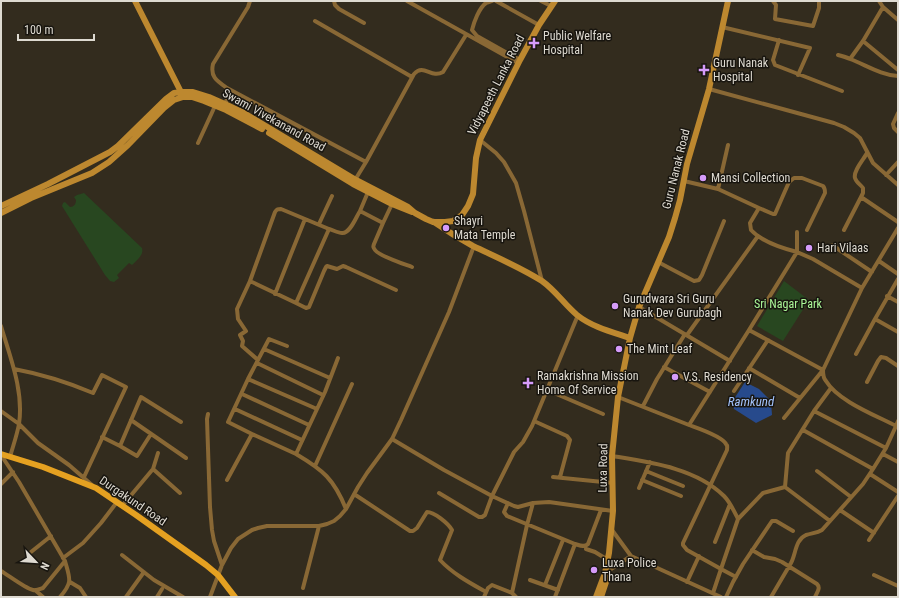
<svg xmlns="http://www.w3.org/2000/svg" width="899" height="598" font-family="'Roboto Condensed',sans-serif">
	<rect width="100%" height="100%" fill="#332c1e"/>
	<path fill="#284720" d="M84,193L142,248C144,255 137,260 132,265L129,263L117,275L119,278L114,282L110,281L105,275L62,206L63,203L65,202L70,207C74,207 76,204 76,200L74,197L77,195Z
		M784,281L809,300L783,341L757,326Z"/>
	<path fill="#274a8c" d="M745,382L759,389L771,401L772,415L756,423L734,409L732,402Z"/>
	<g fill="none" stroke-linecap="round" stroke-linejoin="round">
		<path stroke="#896835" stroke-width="4" d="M250,1L248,7L213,64C210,77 217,81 227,88L366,162
			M334,1L335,5L339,9L364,23
			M407,1L518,63
			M492,1C490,2 488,2 486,3C479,8 474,22 472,30L477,36L520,60
			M496,1L539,25
			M541,1L551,6
			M773,1L776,5L775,19L813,26L819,8V1
			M879,1L883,7L898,20
			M315,21L412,77
			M722,27L810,48L798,75
			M779,40L773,60L775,65L842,91
			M863,41L898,70
			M838,55C842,56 846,57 850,59C866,65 881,75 898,76
			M850,59L863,41L883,7
			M709,89L834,123L844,127L854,133L860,138L873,163L898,185
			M224,106L231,90
			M898,113L893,124L894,128L898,132
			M480,140L496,153L504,162L516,183L524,211L542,281
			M198,143L215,106
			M886,175L898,162
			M355,180L366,162L414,74C424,63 431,79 443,72L466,35
			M684,181L718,189L759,208L750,223L751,230C762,242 781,248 797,252V232
			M718,189L728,145
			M861,197L863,193V188C861,185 856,182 855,178C853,171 864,159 867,153
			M759,208L773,214H775L789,182L794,178H802L823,186C825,188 825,190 825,193L807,230
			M360,211L368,192
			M305,219L281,209C278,209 277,209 275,212L250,281L296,303L329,229C333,230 338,233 342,233C350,234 356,217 360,211L383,223L392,204
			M383,223L374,244C373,247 373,247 375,250C379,256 404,264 412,267
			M319,224L332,196
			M898,228L862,288L823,370C823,374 823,378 826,381C838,401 875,415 896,426L898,421
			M844,230L861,197L898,222
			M832,245L872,272
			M879,261L898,274
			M658,262L694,281L699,280L702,275L724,221
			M898,279L875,319L898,332
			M250,281L237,309L238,319L246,331L240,335L243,341L242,346L258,360
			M275,294L305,219L329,229
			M887,296L898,302
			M296,303L306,308L309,307L324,271L326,267L327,266L337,269L343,266L346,267L396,290
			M639,307L730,361
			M1,326C10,357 24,391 19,424C17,435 13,446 10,457
			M687,335L758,236
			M287,346L269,339L248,379L228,422L252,434L296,454
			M264,349L330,378
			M856,354L875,319
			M338,358L325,392L296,454C323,470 334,479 346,509
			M257,363L323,395
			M664,367L710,392
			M749,368L800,398
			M14,369C41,374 67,382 93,393L102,375L126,387L84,477
			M248,379L317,409
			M867,382L878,361L881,357L886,358L898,366
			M547,390L603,414
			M734,391L768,340
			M242,394L309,425
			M618,397L689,425L749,330
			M643,406L657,379L685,334
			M235,409L302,440
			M1,411L19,424L38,443L69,465L92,485
			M814,411L886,448
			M208,414L207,419L210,507L212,530L214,541L222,565
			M784,418L823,370L749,330L797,252L813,259L862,288
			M131,420L186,458
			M534,421L567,436L570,440L560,477
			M689,425C697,428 722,436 726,444C728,446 727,447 727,450L683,543V545L687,550L721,569L713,593
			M803,430L873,469
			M102,437L120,446L141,397L181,422
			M392,439L444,470L492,496L514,506L518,507L533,503L549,502L613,511
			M120,446L137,456L151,434
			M883,454L898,462
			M1,455L19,482L65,561C70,579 73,582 60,597
			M612,456C649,462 696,468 724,496C730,502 734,511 738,519L721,569L736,577
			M315,466L352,384
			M153,469L158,453
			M646,471L683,486
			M817,471L851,497
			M870,474L898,492
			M553,477L613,483
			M227,480L252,434
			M642,480L681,496
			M1,484L13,472
			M785,487L830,521
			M639,488L650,462
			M439,493L479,517H482L485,515L492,496L514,452L523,442L532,426L578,315
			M354,494L410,531H413L417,528L427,512C434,512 448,523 452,530L440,560C453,574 470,583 486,592
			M508,503L504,512L507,516L575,544
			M122,506L153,469L180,493
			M840,510L874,533
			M738,519L763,493L785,487L788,453L814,411L831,388
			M612,530L631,556L721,597
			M869,540L898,496
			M715,542L730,504
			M586,549L595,552L608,560
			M752,550L764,557L775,559L782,562L817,584C821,588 817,592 815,597
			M31,552L51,536
			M122,555L154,580L183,597
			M63,558L83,543L101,523L117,502
			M1,571C8,575 26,589 33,590C36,591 40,589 43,588L65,561
			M605,573L631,556
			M874,575L898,586
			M530,580L558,590
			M70,582L80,588L86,597
			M687,582L699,556
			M545,585L563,540
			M303,588L319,526
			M35,590L43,597
			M126,597L144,572
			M157,597L162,589
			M210,597L222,565L231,548L238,539L252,530L258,528L267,526H319L327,524L334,521L340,516L346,509L358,487L367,473L392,439L401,420L449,312L474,246
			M484,597L488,588L492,585L512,593
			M516,597L512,593L527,525L533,503
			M555,597L575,544C579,545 584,548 588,544L601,510
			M726,597L733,582L743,564L772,521H776L793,531
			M771,597L791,563C796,554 795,540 806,535C812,533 817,533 822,530L863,484L873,469L886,448L896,426"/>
		<path stroke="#bd882f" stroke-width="6" d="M135,1L181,92
			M269,133L353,184L392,204L412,212
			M1,206L48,184L110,152L118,146L166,99L174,93L181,92H193L209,97L227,105L244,113L356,180L408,207L415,213L426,219L433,222H445L453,221L462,215L468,206L473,194L476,158L480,140L520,60L539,25L555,1
			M1,213L31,198L92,173L109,162L128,145L164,108L174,100L183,97H192L204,101L226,110L262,129
			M434,222C447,231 460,239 473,246C496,257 520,267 542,281C556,291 564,304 577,315C592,327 612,332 630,338
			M596,597L605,573L609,553L613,511L612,456L618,397L630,338L639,307L669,237L675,218L680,200L687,164L709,89L728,1
			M601,597L606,582L605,574"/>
		<path stroke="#e5a121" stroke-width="6" d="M1,454L43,467L96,488L136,515L206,565L218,575L235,597"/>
	</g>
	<g fill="#d59bfa" stroke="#18150f" stroke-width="1.5">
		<path d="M532 37h4v4h4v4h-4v4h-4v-4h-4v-4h4z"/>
		<path d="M702 64h4v4h4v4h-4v4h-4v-4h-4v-4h4z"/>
		<circle cx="703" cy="178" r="4"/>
		<circle cx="446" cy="228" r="4"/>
		<circle cx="809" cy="248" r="4"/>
		<circle cx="615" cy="306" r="4"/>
		<circle cx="619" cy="349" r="4"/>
		<circle cx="675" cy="377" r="4"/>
		<path d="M526 377h4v4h4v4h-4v4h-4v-4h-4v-4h4z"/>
		<circle cx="594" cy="570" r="4"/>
	</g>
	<g text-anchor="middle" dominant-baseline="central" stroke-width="3" stroke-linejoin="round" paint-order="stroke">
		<g font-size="12" fill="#dedad1" stroke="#18150f" text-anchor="start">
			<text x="543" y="36">Public Welfare<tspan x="543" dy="14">Hospital</tspan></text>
			<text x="713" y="63">Guru Nanak<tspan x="713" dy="14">Hospital</tspan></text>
			<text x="711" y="178">Mansi Collection</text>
			<text x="454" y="221">Shayri<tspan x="454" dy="14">Mata Temple</tspan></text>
			<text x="817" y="248">Hari Vilaas</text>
			<text x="623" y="299">Gurudwara Sri Guru<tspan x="623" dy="14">Nanak Dev Gurubagh</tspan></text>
			<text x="627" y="349">The Mint Leaf</text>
			<text x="537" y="376">Ramakrishna Mission<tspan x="537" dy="14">Home Of Service</tspan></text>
			<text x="683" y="377">V.S. Residency</text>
			<text x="602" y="563">Luxa Police<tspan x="602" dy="14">Thana</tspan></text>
		</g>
		<g font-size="12" fill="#dedad1" stroke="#18150f">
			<text transform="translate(496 85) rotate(-63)">Vidyapeeth Lanka Road</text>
			<text transform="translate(274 120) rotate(29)">Swami Vivekanand Road</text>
			<text transform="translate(676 169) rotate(-76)">Guru Nanak Road</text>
			<text transform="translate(603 468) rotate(-89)">Luxa Road</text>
			<text transform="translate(133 501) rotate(34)">Durgakund Road</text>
		</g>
		<g font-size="12" fill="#abf798" stroke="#18150f">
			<text x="788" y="304">Sri Nagar Park</text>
		</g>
		<g font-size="13" font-style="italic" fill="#a3c3fc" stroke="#18150f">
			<text x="751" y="401">Ramkund</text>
		</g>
	</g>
	<rect width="899" height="598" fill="none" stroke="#dedad1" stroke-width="4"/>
	<g transform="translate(36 562) rotate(115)" stroke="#18150f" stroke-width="3" paint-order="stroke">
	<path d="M0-3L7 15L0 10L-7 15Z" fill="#dedad1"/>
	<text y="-6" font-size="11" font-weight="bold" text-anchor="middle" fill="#dedad1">N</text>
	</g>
	<path d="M18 34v6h76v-6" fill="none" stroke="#dedad1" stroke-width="2"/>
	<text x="24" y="34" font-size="12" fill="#dedad1" stroke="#18150f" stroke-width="3" paint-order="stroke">100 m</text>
</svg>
